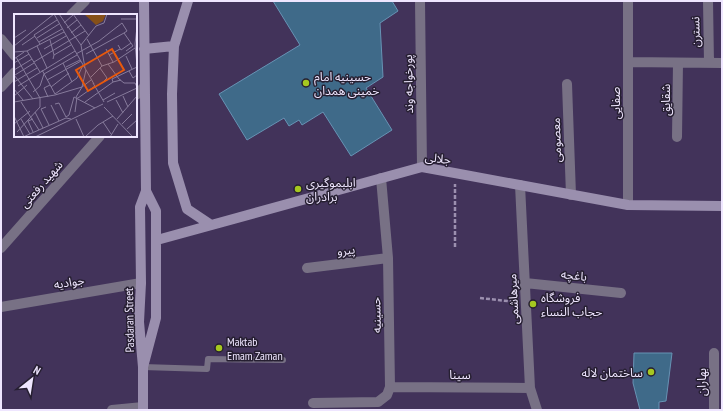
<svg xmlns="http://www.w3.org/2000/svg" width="723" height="411" font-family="'PT Sans Narrow','Noto Sans Arabic',sans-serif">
	<rect width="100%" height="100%" fill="#42335a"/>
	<path fill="#3f6a89" stroke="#6793b4" d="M273,1H392L398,11L380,23L383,77L366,88L392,130L351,156L323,112L302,125L299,120L289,126L284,118L247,140L219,94L300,45Z
		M634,353H672L666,401L659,402V410H640L633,383Z"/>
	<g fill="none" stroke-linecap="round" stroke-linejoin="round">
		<path stroke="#9c90af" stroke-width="2.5" stroke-dasharray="4 2" stroke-linecap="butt" d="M455,247V184
			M480,298L516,302"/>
		<path stroke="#787185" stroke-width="6" d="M143,367L207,369L208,359L283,360"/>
		<path stroke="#787185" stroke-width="10" d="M420,1L422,167
			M708,1L709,63
			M71,15L85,1
			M1,39L15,56
			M628,62L722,63
			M567,84L571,195
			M1,87L15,72
			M136,95L144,87
			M677,137L678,63
			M520,185L530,388L537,410
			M628,205V1
			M1,248L100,136
			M307,268L388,258
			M525,283L621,293
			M1,307L141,283
			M390,387L530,388
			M313,403L378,402L387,395L390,387L388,258L381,178
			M112,410L143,407
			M714,410V353"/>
		<path stroke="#9a8fae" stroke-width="10" d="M174,46L172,94L173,163L187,209L211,225
			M144,49L174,46L188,1
			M157,240L422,167L628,205L722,206
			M143,367L156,318V211L146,191L144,1
			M143,410V367L139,322L141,283L140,207L146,191"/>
	</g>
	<g fill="#a6c820" stroke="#261f31" stroke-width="1.5">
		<circle cx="306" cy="83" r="4"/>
		<circle cx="298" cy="189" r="4"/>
		<circle cx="533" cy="304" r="4"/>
		<circle cx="219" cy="348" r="4"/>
		<circle cx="651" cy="372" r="4"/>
	</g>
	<g text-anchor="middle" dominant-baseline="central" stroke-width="3" stroke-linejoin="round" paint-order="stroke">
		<g font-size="12" fill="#efe6ff" stroke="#261f31">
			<text transform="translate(695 32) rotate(-91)">نسترن</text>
			<text transform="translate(408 84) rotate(-91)">پورخواجه وند</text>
			<text transform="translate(665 100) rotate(-90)">شقایق</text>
			<text transform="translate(615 103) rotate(-90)">صفایی</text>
			<text transform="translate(556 140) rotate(-92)">معصومی</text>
			<text transform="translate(438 158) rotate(7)">جلالی</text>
			<text transform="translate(41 184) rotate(-49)">شهید رفعتی</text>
			<text transform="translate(346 250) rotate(-7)">پیرو</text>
			<text transform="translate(574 275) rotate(6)">باغچه</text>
			<text transform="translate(69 282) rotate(-9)">جوادیه</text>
			<text transform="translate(513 299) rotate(-93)">میرهاشمی</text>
			<text transform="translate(376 315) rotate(-91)">حسینیه</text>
			<text transform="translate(129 320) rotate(-91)">Pasdaran Street</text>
			<text x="460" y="374">سینا</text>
			<text transform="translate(701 382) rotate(-90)">بهاران</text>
		</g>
		<g font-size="12" fill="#efe6ff" stroke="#261f31" text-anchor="start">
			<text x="314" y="76">حسینیه امام<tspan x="314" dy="14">خمینی همدان</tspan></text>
			<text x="306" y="182">ابلبموگیری<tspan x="306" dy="14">برادران</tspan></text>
			<text x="541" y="297">فروشگاه<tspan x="541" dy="14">حجاب النساء</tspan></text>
			<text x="227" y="341">Maktab<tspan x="227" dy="14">Emam Zaman</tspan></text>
			<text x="643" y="372" text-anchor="end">ساختمان لاله</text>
		</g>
	</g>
	<g transform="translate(14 14)">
		<rect width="123" height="123" fill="#42335a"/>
		<path d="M70,0L75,1L92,0L89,7L82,11Z" fill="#865019"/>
		<path fill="none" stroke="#877b9c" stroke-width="1" d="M40,0L80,70M45,0L67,31M59,0L75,22M107,5H123M50,9L59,1M108,9L113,17L110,19M123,13L121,30L123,52M53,14L63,6M57,19L67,11M110,19L119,32L112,37M0,24L12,16M23,24L45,10M73,25L88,52M36,26L40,41M25,28L48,15M26,30L20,21L43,6M8,31L21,22M104,31L107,36L117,29M0,32L40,0M23,32L33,54M30,35L52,22M92,35L99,48M13,37L26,58M0,38L13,37L50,18M62,40L85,27L108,9M72,40L110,19M95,41L106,35M112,42L118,55M2,43L26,84V93L3,118M0,45L10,38M39,45L40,41L57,31M20,48L71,17M0,49L15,40M49,49L58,68M94,50L105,65L110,69H121L123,73M52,53L66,46M71,54L67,31L82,12L90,9L93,0M86,54L93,64L90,67M0,56L18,45M28,56L41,80M115,57L119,64L123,61M0,61L19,85M1,61L20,49M77,63L88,52L100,48L121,34M33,66L67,47M107,66L99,68L98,65L123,53M0,68L23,54M79,69L90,88M4,72L61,37M37,73L55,59M68,73L72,56M0,75L9,86M19,78L26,72L30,60L63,41M41,80L63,64L69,51M0,82L13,71M109,82L114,93M34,83L30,74L36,71M62,83L68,73L77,66M64,84L81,72M89,86L101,79M102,86L109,99M0,88L41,81L68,73M7,88L25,116M71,88L99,68M93,88L123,74M41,90L45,89L52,103M37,91L45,107M32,93L27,95L35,111M90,93L119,123M21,98L29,114M61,98L63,83M0,102L10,123M52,103L55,101L60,83L81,94M7,105L16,120M62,105L70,123M103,105L123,82M89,108L97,120M0,110L16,97M108,110L118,100M113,115L123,106M19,118L14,107L19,105M9,123L52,104L57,105M21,123L89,90M71,123L84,111L99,102M96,123L104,110"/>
		<path fill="#e8590c" fill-opacity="0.15" stroke="#e8590c" stroke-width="2" d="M98,35L110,56L74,77L62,56Z"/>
		<rect width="123" height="123" fill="none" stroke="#efe6ff" stroke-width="2"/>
	</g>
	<rect width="723" height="411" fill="none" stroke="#efe6ff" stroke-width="4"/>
	<g transform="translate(32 379) rotate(30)" stroke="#261f31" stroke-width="3" paint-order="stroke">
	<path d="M0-3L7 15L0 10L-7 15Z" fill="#efe6ff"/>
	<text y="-6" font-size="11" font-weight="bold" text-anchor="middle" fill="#efe6ff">N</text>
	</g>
</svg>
